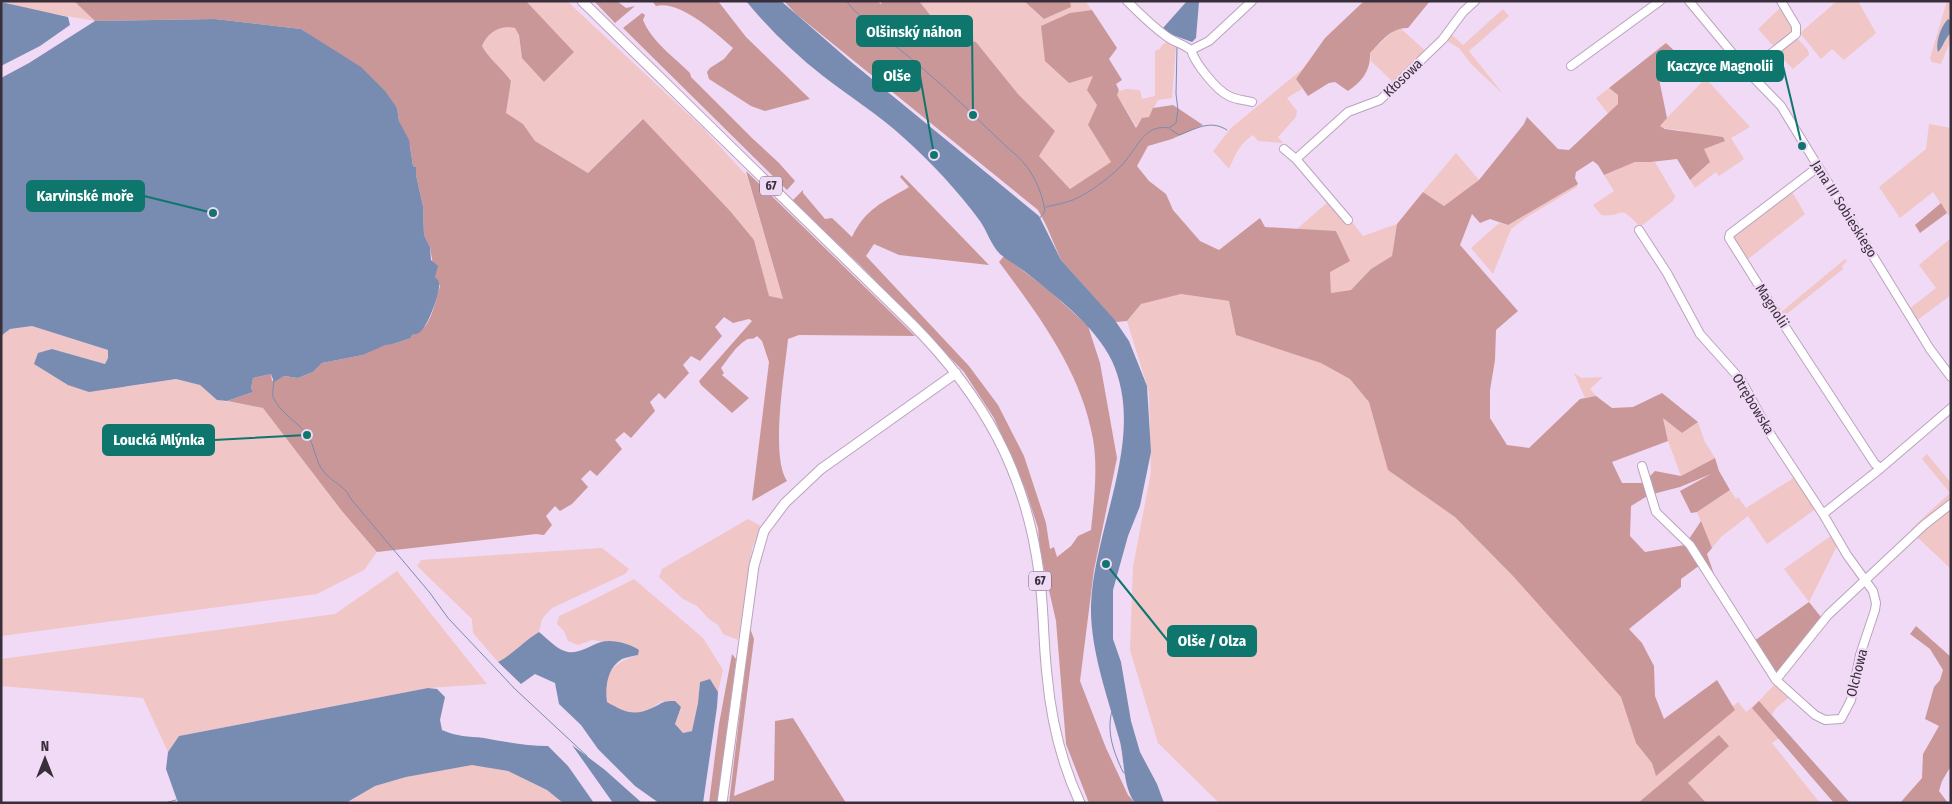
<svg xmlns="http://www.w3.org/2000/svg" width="1952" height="804" font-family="'Fira Sans Condensed',sans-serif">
	<rect width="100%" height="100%" fill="#f1daf6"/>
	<path fill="#f0c6c7" d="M2,1H74L95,21L27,9Z
		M526,1H567L702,127L747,176L783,299L769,297L754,240L642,119L588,173L535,141L523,124L506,113L511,81C502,68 489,59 482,46C488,32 500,25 515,28L519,35L522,58L574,52Z
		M919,1H1024L1044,19L1070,7V1H1085L1092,10L1070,13L1093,75L1097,105L1088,125L1111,162L1070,189L1039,156L1055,131L1018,94L976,42L946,35Z
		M1837,1H1858L1876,33L1844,60L1832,49L1821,59L1800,33Z
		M1947,1H1951L1949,14L1951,21L1948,19L1942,48L1945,38L1951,33V39L1941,64L1932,62L1930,58Z
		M1782,6L1796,31L1775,48L1758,29Z
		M1503,9L1509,16L1469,51L1503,94L1472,65L1459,48L1447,41L1452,35L1463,45Z
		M1400,28L1427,52L1395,84L1371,61L1370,53L1394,30Z
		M1796,37L1808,50L1809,55L1793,69L1776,52Z
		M1168,41L1176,47L1172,98L1158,100L1149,117L1142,119L1136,126L1117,95V92L1126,89L1140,90L1142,99L1155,96V51L1160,49L1162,45Z
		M1305,67L1296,79L1302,89L1287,98L1297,111L1296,117L1278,137L1283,143L1258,141L1253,135C1240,143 1235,155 1229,169L1213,151L1231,128Z
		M1707,80L1750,127L1731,138L1744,159L1719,176L1716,172L1695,188L1690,180L1710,162C1703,148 1696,133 1679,130C1672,129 1666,130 1659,126L1703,81L1704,83Z
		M1609,88L1618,95L1619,104L1609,115L1596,98Z
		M1929,124L1951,128V219L1933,192L1900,218L1879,187L1926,149Z
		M1456,153L1479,180L1444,206L1423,192Z
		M1635,162H1655L1675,196L1673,201L1640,227C1617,201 1624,219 1601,215L1593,205L1614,191L1604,175Z
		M1578,184L1577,187L1527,217L1511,229L1493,274L1471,248L1499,223L1508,225Z
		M1791,190L1805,214L1747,260L1732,239V235Z
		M1328,202L1347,224L1352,222L1363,236L1397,224L1392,256L1371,269L1351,290L1331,293L1330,272L1298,228Z
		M1951,238V295L1916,321L1909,309L1936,288L1919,265Z
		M1845,259L1847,261L1842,266L1843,269L1783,317L1780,313Z
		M1181,294L1229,301L1289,326L1364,353L1382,429L1402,468L1455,498L1564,612L1620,679L1671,757L1738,702L1746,712L1759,701L1776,683L1794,696L1814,717L1809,715L1791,696L1776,708L1772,715L1759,702L1753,708L1779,738L1772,743L1820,803H1219L1158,743L1130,650L1133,567L1151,472L1149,392L1127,321L1141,304Z
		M32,326L108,350V358L105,364L52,349L126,387L176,379L200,385L217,400L263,408L377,552L364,570L317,594L1,636V336L10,329Z
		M1574,373L1582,378L1603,377L1590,389L1596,396L1585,398Z
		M1663,417L1682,433L1698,422L1705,442L1715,458L1681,476L1668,441Z
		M1927,454L1951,483V498L1912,532L1911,529L1950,493L1922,459Z
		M1795,477L1817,508L1767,544L1748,516L1721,537L1712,548L1697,512L1730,490L1736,499L1738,497L1746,508Z
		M1951,509V569L1917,537L1943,513Z
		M748,519L761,526L752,549L738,640L723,634L718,625L709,619L697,606L683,599L659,577L662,569Z
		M1832,535L1838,544L1809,602L1784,569Z
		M602,548L629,569L625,574L552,608L542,619L539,632C524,641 513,654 498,662L473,633L472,619L417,566L421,560Z
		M397,571L487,684L428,688L179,736L168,752L143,698L1,686V659L335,614Z
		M634,579L703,638L723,670L718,692L710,679L700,682L698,703L692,731L683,733L675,724L681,707L662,701L647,711L627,714L607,702C604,674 611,663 638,655L634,646L592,640L578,645L568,641L564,631L557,624L559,616L583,605Z
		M472,764L508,771L547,790L563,803H347L375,786L406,777Z"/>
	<path fill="#ca9799" d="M74,1H526L574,52L544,82L522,58L519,35L515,28C500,25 488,32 482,46C489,59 502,68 511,81L506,113L523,124L535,141L588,173L643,119L730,211L754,240L769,296L783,299L746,171L915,336L799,335L788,339C785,371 770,456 787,481L752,501L769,362L762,341L757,336C752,341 751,337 746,340C736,346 728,359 721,368L724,373L722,375L749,398L732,413L701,385L699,381L752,321L749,319L733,323L724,317L715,327L722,336L700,361L691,356L683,365L689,373L665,399L659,393L650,402L655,411L631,438L624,432L615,440L622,449L597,476L590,470L581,479L588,487L572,504L560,511L555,506L546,516L552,525L544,535L536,534L377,552L342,511L263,408L227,401L253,392L251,388L253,378L271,374L272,381L284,376L298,378L313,372L322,363L363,355L385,344H393L411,338L412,335C431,331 435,302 440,286L435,277L430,247L424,235L423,206L416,175V167L413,166L410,146L399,121L397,108L342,56L301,29L215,19L95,21Z
		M594,1H617L626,8L635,6L615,23Z
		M652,1H718L746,37L810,99L765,111L751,106L709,79L707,72L710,68L724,59L733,48C716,33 680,0 656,6Z
		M784,1H877L881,4L882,1H919L946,35L976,42L1018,94L1055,131L1039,156L1070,189L1111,162L1088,125L1097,105L1087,90L1093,76L1069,83L1045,61L1041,26L1070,13L1092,10L1117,48L1109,59L1122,80L1116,84L1119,90L1117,95L1136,128L1142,118L1149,117L1153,108L1173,105L1203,125L1172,139L1148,146L1137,166L1149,181L1166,194L1173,210L1200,241L1219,250L1260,218L1265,227L1336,231L1350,261L1330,272L1331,293L1351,290L1371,269L1392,256L1397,224L1423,192L1444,206L1479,180L1524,124L1527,117L1558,149L1569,150L1618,104V95L1609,88L1666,43L1679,55L1658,74L1667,118L1660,126L1665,129L1723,137L1725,141L1704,149L1710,162L1690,180L1677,159L1651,162H1635L1604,175L1598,165L1593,161L1576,172L1575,178L1578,184L1508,225L1490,219L1480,223L1472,214L1460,245L1518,311L1496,330L1495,360L1490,390V418L1507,445L1529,448L1580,399L1596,396L1612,408L1633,407L1662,393L1698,422L1682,433L1663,418L1668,441L1612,462L1622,483H1643L1655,471L1681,476L1715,458L1719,471L1730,490L1697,512L1691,513L1680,491L1711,474L1680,487L1649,495L1631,506L1630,536L1645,552L1685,545L1686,543L1700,565L1681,579V587L1629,629L1642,643L1654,666L1655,696L1664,719L1717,680L1735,710L1656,776L1652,763L1636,743L1621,697L1513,576L1455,517L1388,470L1369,402L1350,379L1321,363L1236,335L1229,301L1181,294L1141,304L1127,321L1116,322L1061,260L1046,225L1038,210L796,14Z
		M1024,1H1070L1071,7L1044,19Z
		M1364,1H1430L1408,28C1391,27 1381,42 1370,53C1371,70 1362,82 1348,91L1335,82L1329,83L1308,96L1296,79L1325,38Z
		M642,13L645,15L643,20C652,42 674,57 690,73L691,77L752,138L779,163L795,181L787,190L623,28Z
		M902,175L989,265L899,255L874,244L866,256L969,366L998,405L1024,456L1046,523L1050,549L1054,547L1057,557L1071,546L1078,536L1091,530C1094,500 1098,469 1093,439C1081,371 1039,316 999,262L1004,256L1052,293L1088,326L1100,363L1117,458L1094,570L1080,681L1106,748L1128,795L1135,803H1089L1066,744L1056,621L1040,551L1038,528L1026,491L994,418L964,372L859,264L792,201L803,190V193L825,219L832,218L852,237C866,208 882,203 909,187L900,177Z
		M1941,203L1947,213L1920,233L1915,225Z
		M1701,521L1712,548L1707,554L1715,577L1689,539Z
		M1809,602L1821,617L1778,674L1774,672L1754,641Z
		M1916,626L1951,657V766L1942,781L1939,791L1948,803H1900L1922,778L1923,754L1939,726L1925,719L1934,687L1940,680L1943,670L1930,649L1910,634Z
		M750,628L754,639L734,796L774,780L775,721L793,718L846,803H729Z
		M732,654L736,659L718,803H709L719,724Z
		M1759,701L1850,803H1834L1752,708Z
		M1719,735L1729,746L1688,783L1706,803H1638Z"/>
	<path fill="#788cb1" d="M746,1H781L850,61L1039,216L1061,260L1114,319L1129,341L1147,386L1151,452L1140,506L1128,536L1113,590V639L1121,662L1131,721L1140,752L1157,784L1164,803H1135C1122,786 1125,758 1119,738C1107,695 1090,649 1091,605C1094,526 1147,437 1112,361C1095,325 1054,295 1024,271C1016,265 1007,260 1000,254C991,245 987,231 980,221C958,191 931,162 904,138C879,115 850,97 823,76C795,54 769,29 746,1Z
		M1187,1L1199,2L1196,38L1192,42L1170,34L1163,28Z
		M1,2L68,17L70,25L40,46L1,66Z
		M215,19L301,29L361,67L385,91L397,108L399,121L409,140L413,166L416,167V175L423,206L424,235L430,247L431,260L438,266L435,277C438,280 438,279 439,283C441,292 427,328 420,332C418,334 415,334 412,335L411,338L393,344L385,345L363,355L322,363L313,372L298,378L284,376L274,382L271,374L253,378L251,388L253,392L227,401L217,400L200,385L176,379L89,392L68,385L34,364L38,353L52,349L105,364L108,358V350L32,326L10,329L1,336V78L29,63L95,21Z
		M1948,19L1951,21V33C1944,39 1944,46 1938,52C1935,43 1941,26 1948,19Z
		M539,632C547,638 557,650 568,652C579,654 591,645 601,642C612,639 631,644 639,650L638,655C633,656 627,657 622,659C607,668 605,687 607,702C623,711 633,717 652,708C664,703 660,701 675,701L681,707L675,724L683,733L692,731L698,703L700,682L710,679L718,692L717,707L703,803H659L635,786L598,749L581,725L559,704L555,683L535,674L521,684L498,662C513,654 524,641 539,632Z
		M428,688L437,689L445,697L440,720L442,730C458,737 467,736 484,738C506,742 526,746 548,746L568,766L594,803H563L547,790L508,771L472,765L406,777L375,786L346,803H179L177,800L166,769L168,752L179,736Z
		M572,745L605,770L642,803H613Z"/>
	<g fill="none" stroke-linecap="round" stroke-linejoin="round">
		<path stroke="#788cb1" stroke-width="1" d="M846,1C868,27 896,45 921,67C952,93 980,122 1009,149C1029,164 1041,186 1045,211L1040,218
			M1170,129L1179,135C1196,129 1210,119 1227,130
			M1046,207C1058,204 1072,202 1083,195C1095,188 1110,177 1120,167C1136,152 1143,123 1169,128L1176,123L1178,110L1176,94L1177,46
			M274,380C274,386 271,394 274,399C281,413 297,422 306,433C315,444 315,462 324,472C335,485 343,483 351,499L430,593L448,618L515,689L587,756
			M1112,711C1106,732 1114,753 1123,772L1125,773
			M165,803L176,800"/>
		<defs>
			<path id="minor" d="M1127,1C1140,14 1152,26 1166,36C1174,42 1183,44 1191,50
				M1252,1L1209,41L1191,50C1195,63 1216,90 1229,96C1236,100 1245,100 1252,102
				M1689,1L1748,72L1781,106L1930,349L1951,377
				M1571,66L1660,1
				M1748,72L1796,34V26L1781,1
				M1284,149L1296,159L1348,220
				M1296,159L1348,112L1380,100L1443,39L1463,12L1475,1
				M1818,167L1730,234L1729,238L1780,319L1875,464L1881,468
				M1639,230L1667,273L1700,334L1741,380L1771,435L1823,514L1847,555L1873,591L1876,603L1875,610L1860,655L1851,700L1841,719L1825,720L1815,715L1776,680L1690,545L1656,512L1642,466
				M1823,514L1881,468L1951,408
				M1776,680L1828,615L1924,525L1951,504"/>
			<path id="major" d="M582,1L913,325C983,396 1026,472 1039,573C1044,607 1043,641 1047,675C1051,720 1061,762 1080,803
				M722,803L754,566L764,531L785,503L821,469L956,373"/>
		</defs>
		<use href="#minor" stroke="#baa3be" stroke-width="10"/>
		<use href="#major" stroke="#baa3be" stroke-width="11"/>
		<use href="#minor" stroke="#fff" stroke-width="8"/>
		<use href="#major" stroke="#fff" stroke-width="9"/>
	</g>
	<g text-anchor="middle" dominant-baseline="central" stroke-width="4.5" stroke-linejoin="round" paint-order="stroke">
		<g fill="#f1daf6" stroke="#706272" stroke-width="1">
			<rect x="760" y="176.5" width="22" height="19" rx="4"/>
			<rect x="1029" y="571.5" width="22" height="19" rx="4"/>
		</g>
		<g font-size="12" font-weight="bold" fill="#382f3a">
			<text x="771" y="186">67</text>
			<text x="1040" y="581">67</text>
		</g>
		<g font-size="14" fill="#382f3a" stroke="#f1daf6">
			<text transform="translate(1403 78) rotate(-44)">Kłosowa</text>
			<text transform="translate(1844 209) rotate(58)">Jana III Sobieskiego</text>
			<text transform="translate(1772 306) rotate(57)">Magnolii</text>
			<text transform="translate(1753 404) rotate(59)">Otrębowska</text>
			<text transform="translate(1857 673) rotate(-76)">Olchowa</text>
		</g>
	</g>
	<path fill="none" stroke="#0f766e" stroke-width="2" d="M973 115L972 31M1802 146L1783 66M934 155L920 76M213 213L144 196M307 435L214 440M1106 564L1168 641"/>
	<g fill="#0f766e" stroke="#f1daf6" stroke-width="2">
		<circle cx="973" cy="115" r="5"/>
		<circle cx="1802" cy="146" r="5"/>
		<circle cx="934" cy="155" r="5"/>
		<circle cx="213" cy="213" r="5"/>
		<circle cx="307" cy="435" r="5"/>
		<circle cx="1106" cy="564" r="5"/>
	</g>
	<g fill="#0f766e" stroke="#0f766e" stroke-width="2">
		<rect x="857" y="16" width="115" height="30" rx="5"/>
		<rect x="1657" y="51" width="126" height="30" rx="5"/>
		<rect x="873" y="61" width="47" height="30" rx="5"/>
		<rect x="27" y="181" width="117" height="30" rx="5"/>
		<rect x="103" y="425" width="111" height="30" rx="5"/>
		<rect x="1168" y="626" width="88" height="30" rx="5"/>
	</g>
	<g font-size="15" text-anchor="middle" font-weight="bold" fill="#fff">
		<text x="914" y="37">Olšinský náhon</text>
		<text x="1720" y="71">Kaczyce Magnolii</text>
		<text x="897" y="81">Olše</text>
		<text x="85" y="201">Karvinské moře</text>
		<text x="159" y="445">Loucká Mlýnka</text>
		<text x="1212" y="646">Olše / Olza</text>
	</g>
	<rect width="1952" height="804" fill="none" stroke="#382f3a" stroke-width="5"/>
	<g transform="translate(45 759)" stroke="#f1daf6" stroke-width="4" paint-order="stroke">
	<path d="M0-4L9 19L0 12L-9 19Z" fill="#382f3a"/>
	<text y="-8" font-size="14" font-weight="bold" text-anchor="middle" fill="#382f3a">N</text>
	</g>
</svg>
